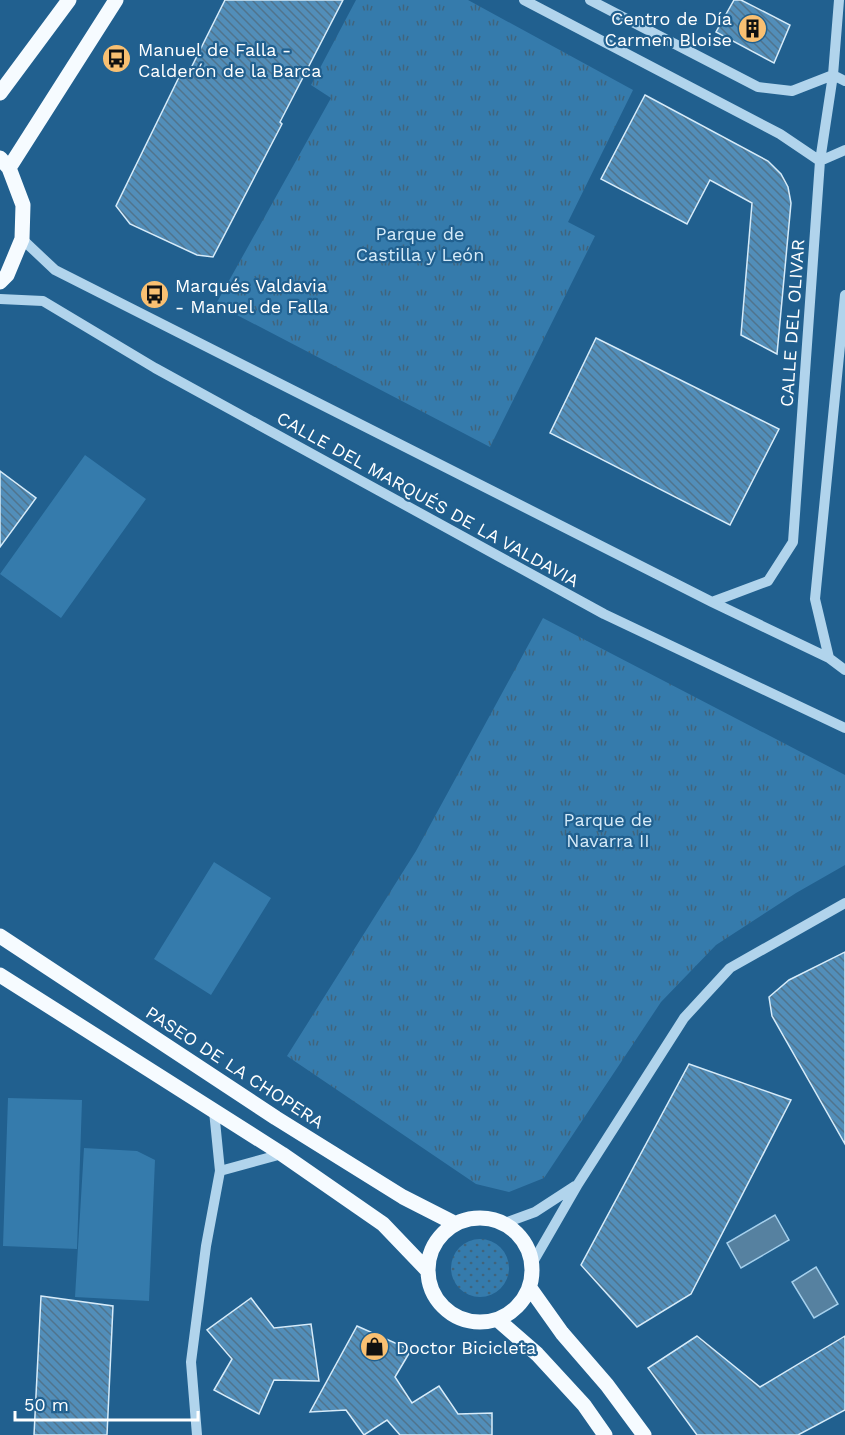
<svg xmlns="http://www.w3.org/2000/svg" width="845" height="1435" font-family="'Work Sans',sans-serif">
	<defs>
		<pattern id="grass-tufts" width="24" height="20" patternUnits="userSpaceOnUse" patternTransform="scale(1.5)"><rect width="24" height="20" fill="#357bac"/><path d="M3 7l-1-3M5 7V3M7 7l1-3M15 17l-1-3M17 17v-4M19 17l1-3" fill="none" stroke="#40647c"/></pattern>
		<pattern id="garden-dots" width="8" height="8" patternUnits="userSpaceOnUse" patternTransform="scale(1.5)"><rect width="8" height="8" fill="#357bac"/><path d="M2 2h.1M6 6h.1" fill="none" stroke="#40647c" stroke-width="1.8" stroke-linecap="round"/></pattern>
		<pattern id="building-back-hatch" width="6" height="6" patternUnits="userSpaceOnUse" patternTransform="scale(1.5)"><rect width="6" height="6" fill="#528eb9"/><path d="M-1 5l2 2M0 0l6 6M5-1l2 2" fill="none" stroke="#50748d"/></pattern>
	</defs>
	<rect width="100%" height="100%" fill="#21608f"/>
	<path fill="url(#grass-tufts)" d="M356,0H468L633,90L568,222L595,236L490,447L216,304L331,98L311,85Z
		M543,618L845,775V865L796,893L716,945L661,1002L544,1178L509,1192L476,1184L287,1056L416,851Z"/>
	<path fill="url(#garden-dots)" d="M451 1268a29 29 0 1 1 58 0a29 29 0 1 1-58 0Z"/>
	<path fill="#357bac" d="M85,455L146,499L61,618L0,574Z
		M214,862L271,898L211,995L154,959Z
		M8,1098L82,1100L77,1249L3,1246Z
		M84,1148L137,1151L155,1160L149,1301L75,1297Z"/>
	<path fill="#5681a0" stroke="#a5d0ed" stroke-width="1.5" d="M775,1215L789,1240L741,1268L727,1243Z
		M816,1267L838,1304L814,1318L792,1282Z"/>
	<path fill="url(#building-back-hatch)" stroke="#d6ebf9" stroke-width="1.5" d="M225,0H343L280,122L282,124L213,257L197,255L130,224L116,206L182,71L188,74Z
		M734,0H741L790,25L774,63L716,32Z
		M645,95L768,161L781,174L788,187L791,203L777,354L741,335L752,203L710,180L687,224L601,179Z
		M596,338L779,429L730,525L550,433Z
		M0,471L36,498L0,547Z
		M845,952V1144L772,1016L769,997L789,980Z
		M689,1064L791,1100L691,1294L637,1327L581,1265Z
		M41,1296L113,1306L107,1435H34Z
		M251,1298L274,1328L311,1324L319,1381L274,1380L259,1414L214,1390L232,1359L207,1330Z
		M357,1326L411,1350L395,1377L412,1403L439,1386L458,1414L492,1413V1435H400L387,1420L364,1435L346,1410L310,1412Z
		M697,1336L760,1387L845,1336V1410L798,1435H697L648,1368Z"/>
	<g fill="none" stroke-linecap="round" stroke-linejoin="round">
		<path stroke="#b1d4ec" stroke-width="10" d="M524,0L780,134L820,161L845,150
			M590,0L758,87L792,91L833,75L845,81
			M22,239L55,270L712,602L829,658L845,670
			M0,299L43,301L155,368L604,614L845,728
			M712,602L768,581L793,542L820,161L833,75L839,0
			M829,658L815,599L845,295
			M220,1171L282,1154
			M505,1223L535,1212L575,1186
			M533,1262L578,1184L684,1018L730,968L845,903
			M197,1435L191,1362L206,1246L220,1171L214,1111"/>
		<path stroke="#f6fbff" stroke-width="15" d="M0,93L69,0
			M0,158L9,168L23,205L22,239L7,275L0,282
			M9,168L116,0
			M0,936L276,1118L403,1197L454,1223
			M0,975L282,1154L383,1224L427,1270
			M428 1270a52 52 0 1 1 104 0a52 52 0 1 1-104 0Z
			M530,1288L562,1333L607,1385L644,1435
			M498,1320L537,1354L584,1405L605,1435"/>
	</g>
	<defs>
		<symbol id="building-disc" viewBox="-11 -11 22 22"><circle r="9.5" fill="#f9c072" stroke="#21608f"/><path d="M-4-6H4V6H1V3H-1V6H-4ZM-2.5-4.3h1.7v1.8h-1.7ZM.8-4.3h1.7v1.8H.8ZM-2.5-1h1.7V.8h-1.7ZM.8-1h1.7V.8H.8Z" fill="#111"/></symbol>
		<symbol id="bus-disc" viewBox="-11 -11 22 22"><circle r="9.5" fill="#f9c072" stroke="#21608f"/><path d="M-5-6H5V4H4V6H2V4H-2V6H-4V4H-5ZM-3.5-4V0h7V-4ZM-3.5 1.2v1.5H-2V1.2ZM2 1.2v1.5H3.5V1.2Z" fill="#111"/></symbol>
		<symbol id="shop-disc" viewBox="-11 -11 22 22"><circle r="9.5" fill="#f9c072" stroke="#21608f"/><path d="M-5-2.5h2.3a2.7 3.5 0 0 1 5.4 0H5L5.5 6h-11ZM-1.5-2.5h3a1.5 2.3 0 0 0-3 0Z" fill="#111"/></symbol>
	</defs>
	<g fill-rule="evenodd">
		<use href="#building-disc" x="736" y="12" width="33" height="33"/>
		<use href="#bus-disc" x="100" y="42" width="33" height="33"/>
		<use href="#bus-disc" x="138" y="278" width="33" height="33"/>
		<use href="#shop-disc" x="358" y="1330" width="33" height="33"/>
	</g>
	<g text-anchor="middle" dominant-baseline="central" stroke-width="4.5" stroke-linejoin="round" paint-order="stroke">
		<g font-size="18" fill="#fff" stroke="#21608f" text-anchor="start">
			<text x="732" y="18" text-anchor="end">Centro de Día<tspan x="732" dy="21">Carmen Bloise</tspan></text>
			<text x="138" y="49">Manuel de Falla -<tspan x="138" dy="21">Calderón de la Barca</tspan></text>
			<text x="175" y="285">Marqués Valdavia<tspan x="175" dy="21">- Manuel de Falla</tspan></text>
			<text x="396" y="1347">Doctor Bicicleta</text>
		</g>
		<g font-size="18" fill="#d6ebf9" stroke="#21608f">
			<text x="420" y="233">Parque de<tspan x="420" dy="21">Castilla y León</tspan></text>
			<text x="608" y="819">Parque de<tspan x="608" dy="21">Navarra II</tspan></text>
		</g>
		<g font-size="18" fill="#fff" stroke="#21608f">
			<text transform="translate(792 323) rotate(-86)">CALLE DEL OLIVAR</text>
			<text transform="translate(428 499) rotate(29)">CALLE DEL MARQUÉS DE LA VALDAVIA</text>
			<text transform="translate(235 1067) rotate(33)">PASEO DE LA CHOPERA</text>
		</g>
	</g>
	<path d="M15 1411v9h183v-9" fill="none" stroke="#ffffff" stroke-width="3"/>
	<text x="24" y="1411" font-size="18" fill="#ffffff" stroke="#21608f" stroke-width="4.5" paint-order="stroke">50 m</text>
</svg>
